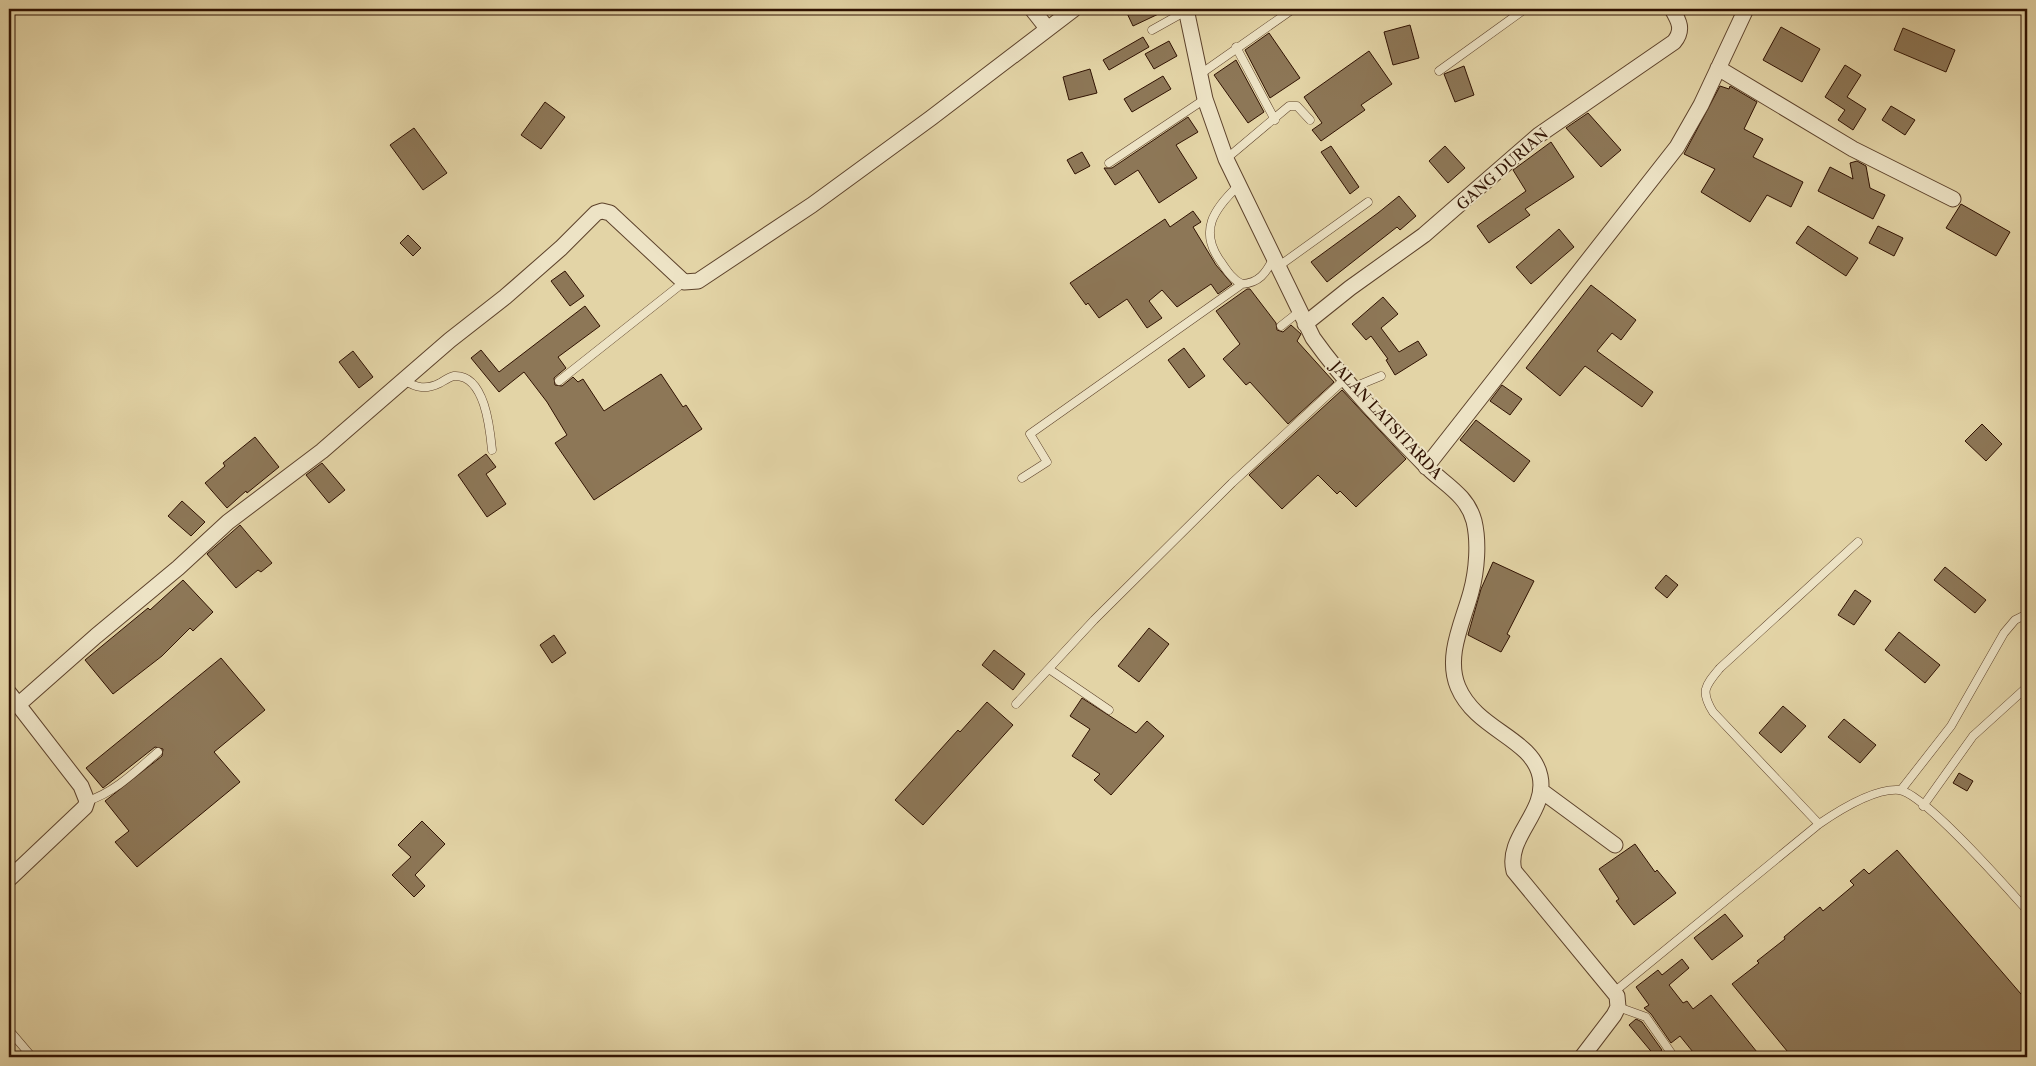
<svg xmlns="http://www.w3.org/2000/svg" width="2036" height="1066" font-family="'Libre Caslon Text',serif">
	<rect width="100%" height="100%" fill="#e3d4a6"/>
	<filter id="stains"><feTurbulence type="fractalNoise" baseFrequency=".004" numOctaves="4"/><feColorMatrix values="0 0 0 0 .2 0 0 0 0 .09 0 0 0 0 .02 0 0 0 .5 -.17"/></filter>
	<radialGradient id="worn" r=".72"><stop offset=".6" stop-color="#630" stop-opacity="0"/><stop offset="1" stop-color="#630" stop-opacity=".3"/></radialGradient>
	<path fill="#8d7757" stroke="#301202" d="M1125,9H1169L1133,26Z
		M1410,25L1419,58L1393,65L1384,32Z
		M1781,27L1820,49L1802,82L1763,60Z
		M1903,28L1955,50L1946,72L1894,50Z
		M1269,33L1300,78L1270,98L1245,50Z
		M1143,37L1149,47L1109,70L1103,60Z
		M1169,41L1177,56L1154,69L1145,54Z
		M1369,51L1392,84L1361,105L1365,110L1321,141L1312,130L1322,123L1304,97Z
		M1236,60L1264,112L1248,123L1214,75Z
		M1845,65L1861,75L1847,97L1866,109L1853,130L1838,120L1845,110L1825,97Z
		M1464,66L1474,95L1455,102L1444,74Z
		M1090,69L1097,93L1069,100L1063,77Z
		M1163,76L1171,89L1132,112L1124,99Z
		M1720,86L1729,89L1730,86L1757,102L1744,129L1763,139L1753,157L1803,182L1791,207L1767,195L1750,222L1701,192L1715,169L1684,154Z
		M545,102L565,117L541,149L521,135Z
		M1891,106L1915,120L1905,135L1882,120Z
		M1588,113L1621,150L1601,167L1566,128Z
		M1188,117L1198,132L1176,145L1197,178L1159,203L1138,170L1115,185L1104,168H1112Z
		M414,128L447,173L423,190L390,145Z
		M1551,142L1574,177L1525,209L1530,215L1489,243L1477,226L1526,191L1513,170Z
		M1331,146L1359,187L1350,194L1321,152Z
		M1445,146L1465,168L1448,183L1429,161Z
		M1082,152L1090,166L1075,174L1067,160Z
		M1857,161L1866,166L1870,188L1885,195L1873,219L1818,191L1830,167L1853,179L1850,163Z
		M1399,196L1416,216L1400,230L1397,227L1327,282L1311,262L1378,213Z
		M1961,204L2010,232L1996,256L1946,228Z
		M1193,211L1201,222L1193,227L1216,265L1232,284L1218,294L1211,284L1177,307L1162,290L1149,301L1162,318L1147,328L1127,299L1099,318L1088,303L1086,305L1070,283L1165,219L1170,227Z
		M1808,226L1858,258L1846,276L1796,243Z
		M1878,226L1903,238L1894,256L1869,243Z
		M1559,229L1574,247L1531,284L1516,267Z
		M408,235L421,248L413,256L400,243Z
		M565,271L584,296L570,306L551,281Z
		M1591,285L1636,320L1621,340L1612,333L1597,351L1653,392L1642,407L1585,366L1560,396L1526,368Z
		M1247,289H1250L1276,323L1277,330L1283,332L1291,325L1301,334L1297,341L1334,382L1288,424L1250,382L1246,385L1223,359L1240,344L1216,311Z
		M1383,297L1398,314L1381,328L1399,352L1418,341L1427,355L1395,375L1386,360L1388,359L1371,336L1366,340L1352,324Z
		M585,306L600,326L558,357L566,368L554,378L555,385L562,386L573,377L578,382L583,379L604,411L661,374L683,407L686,405L702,429L594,500L555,443L567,435L547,402L524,372L499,392L471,358L481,350L499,372Z
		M1184,348L1205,376L1189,388L1168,360Z
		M353,351L373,377L359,388L339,362Z
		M1502,385L1522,399L1510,415L1490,401Z
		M1342,390L1406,459L1356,507L1340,491L1337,494L1318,475L1282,509L1249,475Z
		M1476,420L1530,461L1514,482L1460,440Z
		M1982,424L2002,444L1986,461L1965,441Z
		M255,437L279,467L247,493L246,491L227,508L205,483L225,466L223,463Z
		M486,454L496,467L486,474L506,504L487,517L458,475Z
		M322,463L345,490L329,503L306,475Z
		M182,501L205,522L191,536L168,516Z
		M240,525L272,563L261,572L258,570L236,588L207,554Z
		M1493,562L1534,581L1507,634L1510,636L1501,652L1468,635L1481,589Z
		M1945,567L1986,600L1975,613L1934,580Z
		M1666,575L1678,585L1667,598L1655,588Z
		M183,580L213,612L193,631L190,628L162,656L113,694L85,660L148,608L150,610Z
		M1855,590L1871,601L1854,625L1838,615Z
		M1149,628L1169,644L1139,682L1118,666Z
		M1899,632L1940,665L1925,683L1885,650Z
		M554,635L566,653L552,663L540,645Z
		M994,650L1025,674L1013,690L982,665Z
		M221,658L265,710L214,752L240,782L137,867L115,842L129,831L105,801L162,756L163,749L155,747L103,788L86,768Z
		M1082,698L1136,733L1147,721L1164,736L1111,795L1094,780L1100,774L1072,756L1090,729L1070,716Z
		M987,702L1013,725L923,825L895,800L958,730L960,732Z
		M1783,706L1806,726L1781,753L1759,733Z
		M1844,719L1876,745L1860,763L1828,737Z
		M1959,773L1973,781L1967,791L1953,783Z
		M422,821L445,844L415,875L425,886L414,897L392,875L411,857L398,845Z
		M1635,844L1655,872L1657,870L1676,893L1634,925L1616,901L1619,899L1599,869Z
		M1897,850L2027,1001V1057H1792L1732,984L1759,963L1757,961L1785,939L1784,937L1803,921L1820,907L1823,911L1854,885L1850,881L1864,869L1869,874Z
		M1725,914L1743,936L1712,960L1694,938Z
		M1682,959L1689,968L1669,985L1683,1003L1687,1001L1693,1009L1711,995L1761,1057H1697L1680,1036L1671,1043L1651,1014L1644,1008L1649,1005L1636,987L1658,970L1662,975Z
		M1636,1019L1642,1022L1662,1050L1655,1056L1629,1025Z"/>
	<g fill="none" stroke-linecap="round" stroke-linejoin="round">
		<defs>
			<path id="service" d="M1152,30L1186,11
				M1236,47L1275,120
				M1439,71L1525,9
				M1199,75L1293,9
				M1226,159L1289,106H1297L1310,120
				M1109,163L1205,99
				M1238,186C1214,209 1198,231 1221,262C1227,271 1233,280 1242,284C1259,283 1266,273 1273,259
				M1279,266L1368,202
				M1281,326L1300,311
				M404,380C416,388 426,390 440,383C445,380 449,377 454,376C485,374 490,429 492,450
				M559,381L684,282
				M1354,387L1381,376
				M1022,478L1047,462L1030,434L1242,284
				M1049,669L1109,710
				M1016,704L1094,620L1232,483L1346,378
				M1901,790L1951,726L2004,633L2015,620L2027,614
				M87,801C114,793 137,770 158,752
				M1923,806L1973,736L2027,687
				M1819,824L1713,712C1700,691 1705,686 1720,668L1858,542
				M1614,992L1819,824C1838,811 1874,788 1899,790C1924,793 2007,888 2027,910
				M1618,1007L1646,1017L1674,1057
				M9,1030L32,1057"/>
			<path id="minor" d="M1032,9L1047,28
				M1186,9L1205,99L1226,159L1313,338C1345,383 1386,425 1425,465C1442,483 1467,494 1474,521C1479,542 1477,570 1471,592C1463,622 1445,656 1458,687C1476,730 1532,738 1540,776C1548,812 1505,837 1514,871L1617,996L1618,1007L1614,1015L1582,1057
				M1718,68L1853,149L1953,199
				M1305,324L1350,288L1424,235L1539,135L1674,42C1684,30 1679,21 1672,9
				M1426,467L1677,147L1701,105L1746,9
				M9,693L81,786L87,801L85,807L9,879
				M19,704L96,636L178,568L228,522L322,451L450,340L505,297L561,248L596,213L602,211L610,213L684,282L698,281L812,205L931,118L1074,9
				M1543,792L1615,845"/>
		</defs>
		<use href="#service" stroke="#5d422b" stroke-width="9"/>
		<use href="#minor" stroke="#5d422b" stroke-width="17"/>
		<use href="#service" stroke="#ede3c5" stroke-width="8"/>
		<use href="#minor" stroke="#ede3c5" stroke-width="15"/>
	</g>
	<g text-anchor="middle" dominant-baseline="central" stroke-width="4" stroke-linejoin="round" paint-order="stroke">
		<g font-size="15" fill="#301202" stroke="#ede3c5">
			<text transform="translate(1502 169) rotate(-41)">GANG DURIAN</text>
			<text transform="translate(1387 420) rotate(47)">JALAN LATSITARDA</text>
		</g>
	</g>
	<rect width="2036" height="1066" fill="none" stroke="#e3d4a6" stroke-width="30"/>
	<rect x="10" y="10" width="2016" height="1046" fill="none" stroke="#301202" stroke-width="2.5"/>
	<rect x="15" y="15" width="2006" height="1036" fill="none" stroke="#301202"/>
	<rect width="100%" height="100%" filter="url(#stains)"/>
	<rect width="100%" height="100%" fill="url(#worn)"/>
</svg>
